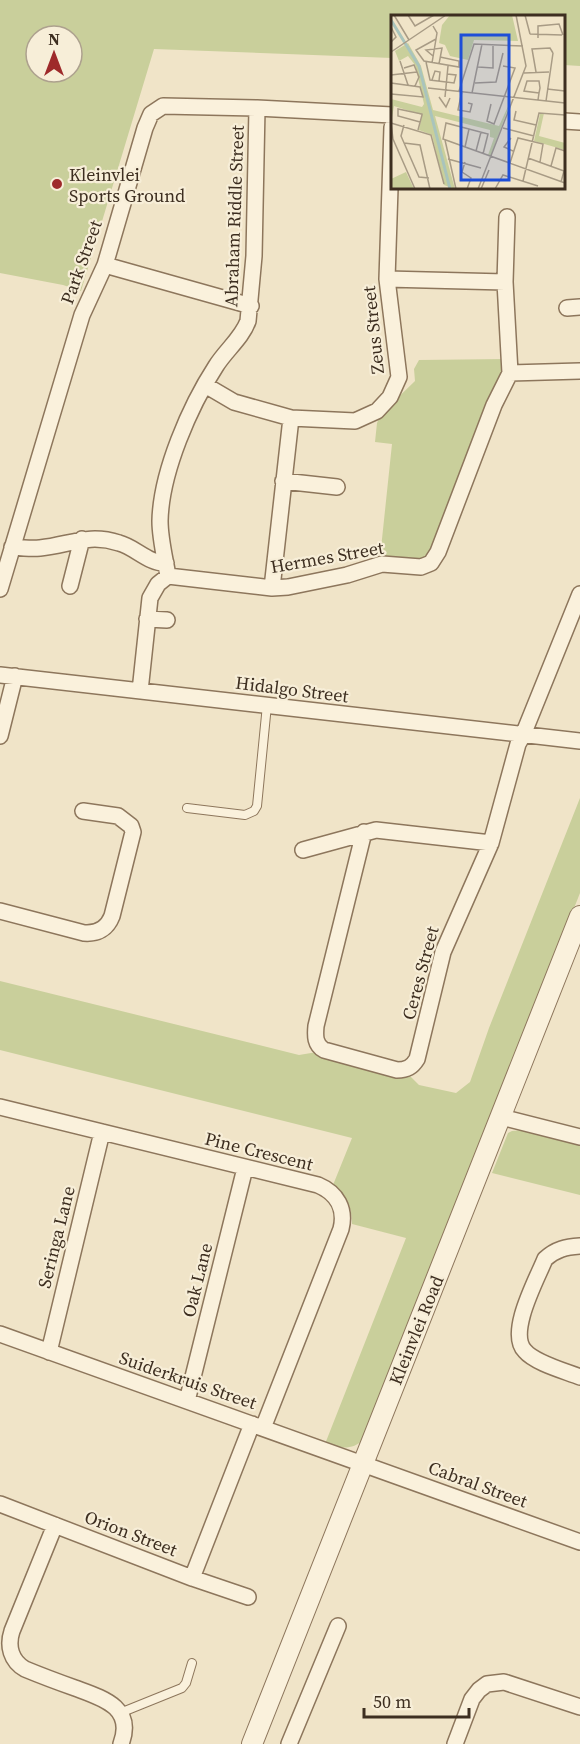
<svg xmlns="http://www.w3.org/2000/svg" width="580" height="1744" font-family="'Source Serif 4',serif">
	<rect width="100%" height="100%" fill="#f0e4c8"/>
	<path fill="#c9cf9b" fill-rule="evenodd" d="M0,0H580V66L564,65V16H392V58L154,49L81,291L63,285L0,273ZM36,36H72V72H36Z
		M506,359L431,550L420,561L380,558L392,444L375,442L377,423L381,414L415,381L414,369L419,360Z
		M580,798V893L364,1439C352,1451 340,1448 325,1444L406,1238L352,1224C352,1207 347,1195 333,1185L352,1138L0,1050V981L299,1055L317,1052L409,1075L419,1085L456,1093L470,1082L489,1028Z
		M524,1130L580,1144V1195L492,1173L508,1133L512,1131Z"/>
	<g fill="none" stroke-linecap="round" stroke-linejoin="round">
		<defs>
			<path id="service" d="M187,808L245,815L254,811L257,806L267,705
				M120,1713L182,1688L186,1683L192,1663"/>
			<path id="minor" d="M564,121L580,122
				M105,265L251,306
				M387,279L505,282
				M567,308L580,307
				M510,373L580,371
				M205,385L234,402L291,418L355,421L377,411L390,397L399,377L387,279L392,127
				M283,481L337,487
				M12,547C22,548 31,549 40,548C70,545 88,533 119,543C135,547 149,564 166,563
				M168,576L272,588L288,587L347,575L382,564L421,567L431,563L438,552L494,405L510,373L505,282L507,217
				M168,576C165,558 160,539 160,521C161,472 190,406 216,366C226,350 242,338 248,321L254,256L257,108
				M70,586L82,539
				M272,588L291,418
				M0,589L82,315L105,265L145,128L151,114L163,106L257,108L392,115
				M147,619L167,620
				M0,675L580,741
				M140,691L150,598L158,584L168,576
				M0,736L15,676
				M364,832L316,1026C315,1036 315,1045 324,1050L397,1070C407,1070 412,1067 417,1059L443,952L491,843L518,744L523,735L580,594
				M303,850L376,830L491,843
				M0,911L84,933C97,934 107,929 112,916L133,832L131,826L118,816L83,811
				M0,1107L318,1185C337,1193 346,1209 341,1229L263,1428
				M501,1117L580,1137
				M580,1246C566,1247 556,1249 545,1259C537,1279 507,1333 525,1351C535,1363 565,1371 580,1377
				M0,1334L580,1542
				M49,1352L102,1132
				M187,1401L245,1168
				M0,1504L192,1578L248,1597
				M55,1525L12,1631C7,1646 11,1661 25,1669C42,1676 58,1682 75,1688C102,1698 135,1707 121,1744
				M192,1578L252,1424
				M289,1744L338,1626
				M455,1744L472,1699L479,1690L487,1684L504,1682L580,1707"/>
			<path id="tertiary" d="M252,1744L580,916"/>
		</defs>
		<use href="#service" stroke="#8d765c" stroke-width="10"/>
		<use href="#minor" stroke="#8d765c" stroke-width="18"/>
		<use href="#tertiary" stroke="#8d765c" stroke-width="22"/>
		<use href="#service" stroke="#faf1dc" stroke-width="8"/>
		<use href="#minor" stroke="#faf1dc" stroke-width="15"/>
		<use href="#tertiary" stroke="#faf1dc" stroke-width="20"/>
	</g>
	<circle fill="#9e2a2b" stroke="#f7eed8" stroke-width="2" cx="57" cy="184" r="6"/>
	<g text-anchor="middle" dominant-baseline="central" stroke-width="4.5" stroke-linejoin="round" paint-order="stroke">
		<g font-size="18" fill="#3d2e20" stroke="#f7eed8" text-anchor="start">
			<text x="69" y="174">Kleinvlei<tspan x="69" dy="21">Sports Ground</tspan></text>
		</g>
		<g font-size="18" fill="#3d2e20" stroke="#f7eed8">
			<text transform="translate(234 216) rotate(-88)">Abraham Riddle Street</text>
			<text transform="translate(81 262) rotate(-70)">Park Street</text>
			<text transform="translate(373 330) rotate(-96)">Zeus Street</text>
			<text transform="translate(327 557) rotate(-10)">Hermes Street</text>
			<text transform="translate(292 689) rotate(7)">Hidalgo Street</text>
			<text transform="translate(420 973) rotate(-75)">Ceres Street</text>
			<text transform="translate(259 1151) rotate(14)">Pine Crescent</text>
			<text transform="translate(56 1237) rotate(-76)">Seringa Lane</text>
			<text transform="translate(197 1280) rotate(-76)">Oak Lane</text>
			<text transform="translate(416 1330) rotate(-68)">Kleinvlei Road</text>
			<text transform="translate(188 1380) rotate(19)">Suiderkruis Street</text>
			<text transform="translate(478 1484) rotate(20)">Cabral Street</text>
			<text transform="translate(131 1533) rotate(21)">Orion Street</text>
		</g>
	</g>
	<g transform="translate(391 15)">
		<rect width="174" height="174" fill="#f0e4c8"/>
		<path d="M59,0H121L127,26L83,25L77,45L59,41L54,30L48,28L51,10ZM17,28L30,51L42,95L108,111L121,83L100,140H97L103,123L99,122V115L44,101L64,174L53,170L41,120L28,115L31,100L3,91L0,108V84L31,92L33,89L24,50L17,41L8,46L4,36ZM153,98L148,121L174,128V135L143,126L149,99ZM15,157L23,174H0V164Z" fill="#c9cf9b"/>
		<path fill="none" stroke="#a9c4bc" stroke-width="3" d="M0,5L28,51L59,174"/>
		<path fill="none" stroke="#a89b85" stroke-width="1.5" d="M3,0L18,25M17,0L24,11L43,0M134,0L139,19M0,12L5,22L0,27M139,19L171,20M147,23V11L168,9L172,20M45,24L25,35L33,46L68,52V46L49,42M0,37L55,0M42,41L35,35L51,33L48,49M9,46L17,70M35,47L39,65L63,68L65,60L56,59M41,48L46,18L42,11M87,52L102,53V30M13,53L23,50L28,62L24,71M145,57L141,34L159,33L162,38M133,58L158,57M0,60L26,57M41,65L44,56L49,57L48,66M0,68L29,72L32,82L0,79M84,68L105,67L112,38M37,73L174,88M156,74L174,76M68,76L83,29L132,31M71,76L67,95L79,97L81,89L77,88M81,78L91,29M48,82L55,92L59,83M54,82L57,51M147,85L148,78L149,73L148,66H136L133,76L148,78M155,86L162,38M100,89L96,106L103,109L124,53L112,51M125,96L123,105L145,110M0,108L40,120L53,169M0,108L2,124L24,174M13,110L10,121L28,162L38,163M112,113L143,121M27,115L31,100V99L7,94V101L29,107M120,123L113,132L122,136M54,125L65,174M13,128L29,130L39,174M74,132L78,114M85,136L90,117M92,139L97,119L55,108L52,124L174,168M137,143L173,156L170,167M57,144L90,153M74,147L71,157L80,163L76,174M119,148L127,123L152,129L149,147M160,151L165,133L174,136M132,166L148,98L174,100M87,174L135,51L125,0M90,174L98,155M104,174L112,160L147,171"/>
		<path fill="#1d4ed8" fill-opacity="0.15" stroke="#1d4ed8" stroke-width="3" d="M70,20H118V165H70Z"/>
		<rect width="174" height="174" fill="none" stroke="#3d2e20" stroke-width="3"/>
	</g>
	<g transform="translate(54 54)"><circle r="28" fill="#f7eed8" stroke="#ada18e" stroke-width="1.5"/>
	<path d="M0-4.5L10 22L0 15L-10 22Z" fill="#9e2a2b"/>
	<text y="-9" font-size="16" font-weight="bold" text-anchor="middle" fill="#3d2e20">N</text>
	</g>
	<path d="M364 1708v9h105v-9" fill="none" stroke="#3d2e20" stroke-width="3"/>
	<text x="373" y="1708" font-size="18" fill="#3d2e20" stroke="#f7eed8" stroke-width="4.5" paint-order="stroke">50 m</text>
</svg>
